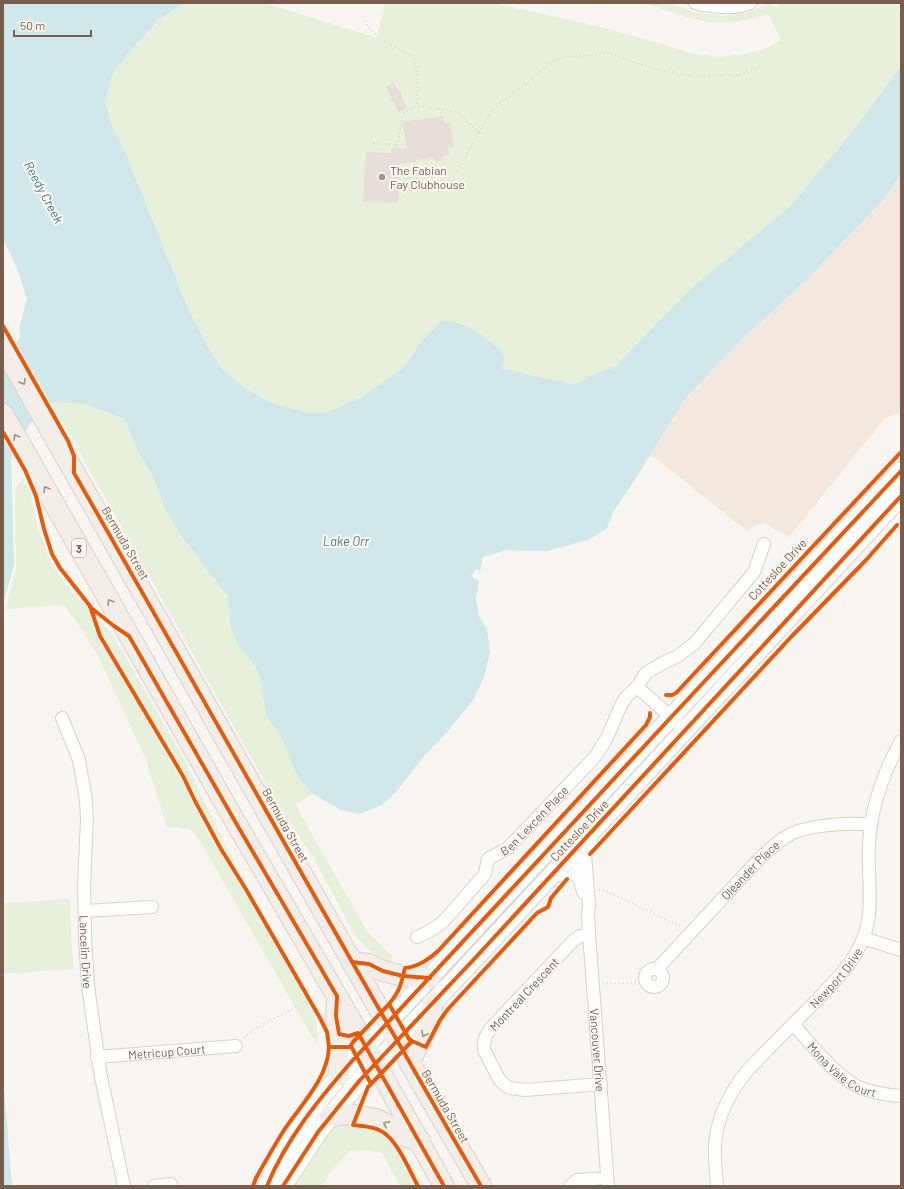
<svg xmlns="http://www.w3.org/2000/svg" width="904" height="1189" font-family="Barlow,sans-serif">
	<rect width="100%" height="100%" fill="#f9f5f0"/>
	<path fill="#f2e8de" d="M901,174V412L885,418L789,537L764,523L754,526L747,531L650,454L686,397L747,334L810,277L887,195Z"/>
	<path fill="#e7f0db" d="M185,3H265L377,38L385,3H494L601,27L662,44L694,54L718,57L739,55L763,50L781,40L768,14C744,22 719,26 694,19C677,15 661,8 644,3H668L695,12L722,16L745,13L770,3L774,8L781,3H894L901,11V66L853,131L791,205L686,293L615,367L592,375L579,383L570,384L561,381L541,378L512,370H506L502,368L503,364L440,322L423,339L405,366L362,397L327,412L308,413L271,403L242,386L220,366L206,343L188,308L125,152L111,124L105,101L114,70L158,20Z
		M50,402L85,404L125,419L139,455L151,472L166,511L178,531L205,567L228,596L230,625L237,644L255,666L260,679L267,718L276,728L287,749L296,774L313,794L295,804L368,933L392,956L393,964L379,957L367,948L356,937L312,855L279,807L64,424L58,416Z
		M23,478L30,491L38,528L51,563L70,590L113,635L185,761L227,848L282,950L316,1019L318,1047L199,839L190,829L167,827L145,757L99,658L83,631L64,605L6,609L16,568L15,488Z
		M70,899L71,938L74,969L3,974V903Z
		M343,1121L361,1122L391,1136L403,1152L424,1186H400L382,1153L365,1150L350,1151L329,1174L322,1186H296L333,1127Z"/>
	<path fill="#d0e8ea" d="M3,3H185L158,20L114,70L105,101L111,124L125,152L188,308L206,343L220,366L242,386L271,403L308,413L327,412L362,397L405,366L423,339L440,322L446,321L455,322L471,328L499,348C506,355 503,359 502,368L506,370H512L541,378L561,381L570,384L579,383L592,375L615,367L686,293L791,205L853,131L901,66V174L887,195L810,277L747,334L686,397L636,478L613,512L607,528L588,540L547,551L506,550L483,557L480,571L476,569L471,576L479,581L476,599L479,616L487,629L490,653L484,677L473,700L448,731L423,757L397,791L382,805L360,814L341,810L313,794L296,774L287,749L276,728L267,718L260,679L255,666L237,644L230,625L228,596L205,567L178,531L166,511L151,472L139,455L125,419L85,404L51,402L30,424L11,456L14,565L3,604V368L20,337L19,330L27,299L17,268L3,239Z
		M3,1076L12,1186H3Z"/>
	<path fill="#e6ded7" d="M394,83L398,91L401,92L402,99L407,108L399,112L394,102L390,101L391,96L386,87Z
		M443,116L445,124L450,123L454,147H448L449,155L443,156L444,160L434,162L433,157L416,160V162L400,164L398,203L363,202L366,152L391,153L392,148L407,149L403,122Z"/>
	<g fill="none" stroke-linecap="round" stroke-linejoin="round">
		<defs>
			<g id="street">
				<path d="M695,3C710,7 737,10 750,3"/>
				<path d="M637,687L677,722"/>
				<path id="s1" d="M62,718L79,760L86,800L87,819L84,885L85,937L88,986L101,1077L124,1186"/>
				<path d="M576,820L577,868L580,880"/>
				<path id="s2" d="M592,836L585,854L589,905L588,915L589,934L608,1186"/>
				<path d="M552,878L564,873L573,872L580,880L583,892"/>
				<path d="M85,911L152,907"/>
				<path d="M589,934L580,936L573,941L490,1029L486,1036L484,1043V1050L499,1079L505,1085L510,1088L525,1090L601,1084"/>
				<path id="s3" d="M417,937L430,931L443,922L485,874L488,859L508,848L594,758L607,738L621,705L627,696L637,687L646,673L663,663L678,656L694,644L754,572L764,544"/>
				<path d="M863,938L901,950"/>
				<circle cx="654" cy="978" r="9"/>
				<path id="s4" d="M657,969L760,858C769,850 778,841 789,835C807,825 851,822 871,825"/>
				<path id="s5" d="M793,1024C811,1044 837,1078 861,1088C874,1093 888,1095 901,1096"/>
				<path id="s6" d="M97,1057L236,1046"/>
				<path d="M154,1186L171,1184"/>
				<path d="M570,1186L577,1180L607,1178"/>
				<path id="s7" d="M717,1186C716,1170 713,1153 716,1137C719,1112 732,1090 747,1071C767,1050 788,1029 809,1008C829,987 852,966 863,939C875,909 867,876 869,845C871,808 883,773 901,741"/>
			</g>
			<path id="secondary" d="M267,1186C286,1139 319,1099 352,1061L688,699L901,471
				M283,1186L318,1132L360,1080L476,957L901,496"/>
			<path id="primary" d="M3,347C163,627 319,908 481,1186
				M3,414L236,823L366,1046L444,1186
				M352,962L369,964L383,971L403,976L430,978
				M337,1001L336,1016L340,1043L338,1058L339,1076
				M410,1064L415,1051L432,1020V1003
				M330,1116L349,1114L376,1119L391,1126L401,1135L420,1141"/>
		</defs>
		<use href="#street" stroke="#d7d1cb" stroke-width="14"/>
		<use href="#secondary" stroke="#d9d2cb" stroke-width="20"/>
		<use href="#primary" stroke="#dad1cc" stroke-width="22"/>
		<path stroke="#dcd5d0" stroke-width="2" stroke-dasharray="1 3" stroke-linecap="butt" d="M896,3L901,8
			M364,17C368,36 397,48 413,56L418,78L417,105L457,112L479,133
			M373,143L397,145L403,115L417,105
			M457,171L492,110L558,58L609,53L653,69L694,76L741,75L762,66
			M599,890L606,891L682,927
			M603,983C617,983 633,985 645,979
			M244,1038L251,1031L309,1000"/>
		<use href="#street" stroke="#fefefd" stroke-width="12"/>
		<use href="#secondary" stroke="#fefefd" stroke-width="18"/>
		<use href="#primary" stroke="#f3eee8" stroke-width="20"/>
		<defs>
			<path id="cycleway" d="M3,326L68,441L74,456V473C210,710 343,949 481,1186
				M3,432L25,470L36,496L44,529L52,554L60,568L90,606L100,636L183,776L195,801L221,849L247,891L320,1018L327,1032L329,1047
				M90,607L114,626L129,636L236,823L337,996L336,1016L339,1034L349,1036L358,1033L444,1186
				M666,695H672L676,693L901,452
				M590,854L791,637L866,560L897,525
				M352,962L369,964L383,971L403,976L430,978
				M389,1004C400,991 401,984 405,968C417,967 430,959 439,950L646,725L650,717V713
				M412,1041L371,1084L352,1048L350,1047L353,1042L389,1004L409,1039L412,1041L426,1047L440,1020L448,1009L537,913L548,907L551,898L567,879
				M371,1084L368,1087L353,1125C363,1126 373,1126 381,1131C397,1139 409,1170 418,1186
				M253,1186L256,1178C265,1162 274,1146 284,1130C301,1105 328,1078 329,1047H350
				M267,1186C286,1139 319,1099 352,1061L688,699L901,471
				M283,1186L318,1132L360,1080L476,957L901,496"/>
		</defs>
		<use href="#cycleway" stroke="#fffaf3" stroke-width="6"/>
		<use href="#cycleway" stroke="#e8590c" stroke-width="4"/>
	</g>
	<defs><path id="oneway-chevron" d="M-2-3.5L2.5 0L-2 3.5" fill="none" stroke-width="1.6" stroke-linecap="round" stroke-linejoin="round"/></defs>
	<g stroke="#a48f83">
		<use href="#oneway-chevron" transform="translate(23 382) rotate(60)"/>
		<use href="#oneway-chevron" transform="translate(16 437) rotate(-120)"/>
		<use href="#oneway-chevron" transform="translate(46 489) rotate(-120)"/>
		<use href="#oneway-chevron" transform="translate(110 602) rotate(-120)"/>
		<use href="#oneway-chevron" transform="translate(424 1034) rotate(118)"/>
		<use href="#oneway-chevron" transform="translate(386 1124) rotate(-152)"/>
	</g>
	<circle fill="#a69286" stroke="#fffaf3" stroke-width="1.5" cx="382" cy="177" r="4"/>
	<g text-anchor="middle" dominant-baseline="central" stroke-width="4" stroke-linejoin="round" paint-order="stroke">
		<rect fill="#fffaf3" stroke="#a28b7f" stroke-width="1" x="72" y="539" width="14" height="18" rx="3"/>
		<g font-size="11" font-weight="bold" fill="#7a5c4d">
			<text x="79" y="548">3</text>
		</g>
		<g font-size="12" fill="#7a5c4d" stroke="#fffaf3" text-anchor="start">
			<text x="390" y="170">The Fabian<tspan x="390" dy="14">Fay Clubhouse</tspan></text>
		</g>
		<g font-size="12" fill="#7a5c4d" stroke="#fffaf3">
			<text transform="translate(126 543) rotate(60)">Bermuda Street</text>
			<text transform="translate(777 569) rotate(-47)">Cottesloe Drive</text>
			<text stroke="none"><textPath href="#s3" startOffset="170">Ben Lexcen Place</textPath></text>
			<text transform="translate(286 825) rotate(61)">Bermuda Street</text>
			<text transform="translate(579 830) rotate(-47)">Cottesloe Drive</text>
			<text stroke="none"><textPath href="#s4" startOffset="136">Oleander Place</textPath></text>
			<text stroke="none"><textPath href="#s1" startOffset="238">Lancelin Drive</textPath></text>
			<text stroke="none"><textPath href="#s7" startOffset="252">Newport Drive</textPath></text>
			<text transform="translate(524 994) rotate(-47)">Montreal Crescent</text>
			<text stroke="none"><textPath href="#s2" startOffset="216">Vancouver Drive</textPath></text>
			<text stroke="none"><textPath href="#s6" startOffset="70">Metricup Court</textPath></text>
			<text stroke="none"><textPath href="#s5" startOffset="68">Mona Vale Court</textPath></text>
			<text transform="translate(446 1106) rotate(60)">Bermuda Street</text>
		</g>
		<g font-size="13" font-style="italic" fill="#437c86" stroke="#fffaf3">
			<text transform="translate(44 192) rotate(62)">Reedy Creek</text>
			<text x="346" y="541">Lake Orr</text>
		</g>
	</g>
	<rect width="904" height="1189" fill="none" stroke="#7a5c4d" stroke-width="8"/>
	<path d="M14 30v6h77v-6" fill="none" stroke="#7a5c4d" stroke-width="2"/>
	<text x="20" y="30" font-size="12" fill="#7a5c4d" stroke="#fffaf3" stroke-width="3" paint-order="stroke">50 m</text>
</svg>
